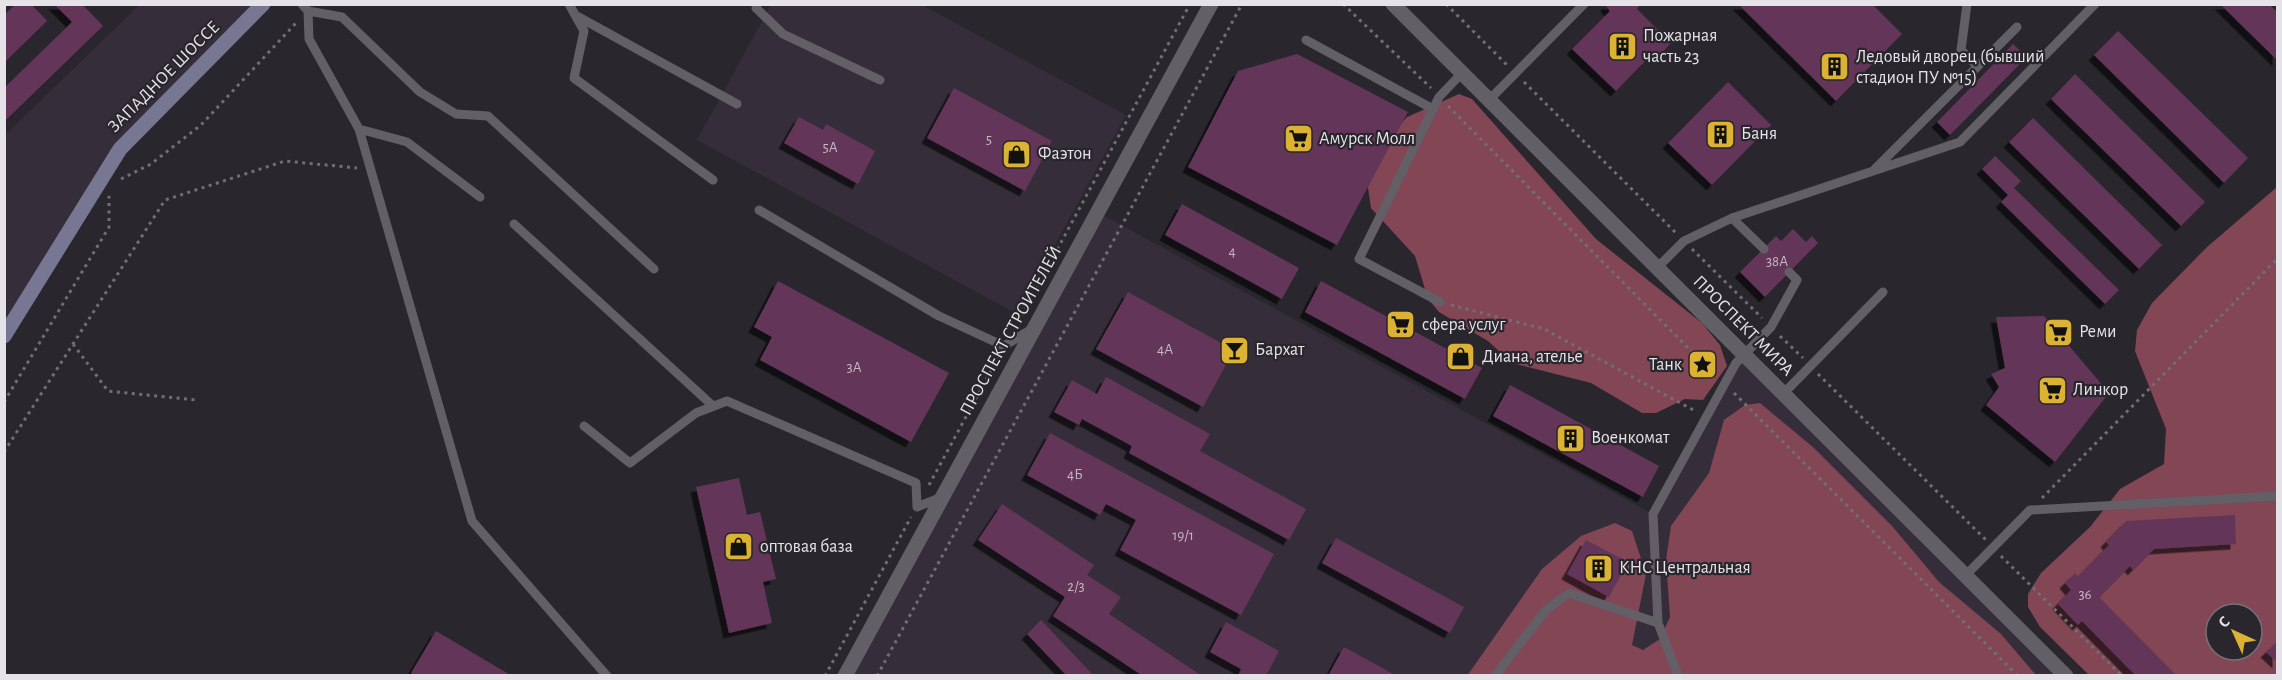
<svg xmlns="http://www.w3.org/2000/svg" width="2282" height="680" font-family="'Alegreya Sans',sans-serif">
	<defs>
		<filter id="shadow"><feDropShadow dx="-5.5" dy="5.5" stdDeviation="0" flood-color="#0009"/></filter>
	</defs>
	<rect width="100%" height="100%" fill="#29262d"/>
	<path fill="#352e3a" d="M139,5H263L120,149L5,336L4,136Z
		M771,5H922L1126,115L1017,314L697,140Z
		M1097,212L1653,514L1744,355L2066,676H845Z"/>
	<path fill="#824655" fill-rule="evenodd" d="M1459,94L1472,99L1596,239L1702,323L1720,345L1727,366L1703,400L1685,399L1656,413H1642L1591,383L1512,363L1488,341L1439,312L1428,299L1415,256L1371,208L1367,181L1372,158L1407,117Z
		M2277,187V675H2089L2040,627L2028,607V594L2041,573L2090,527L2120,489L2164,464L2166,429L2135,351L2137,330L2152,303L2207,247ZM2216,614H2252V650H2216Z
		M1760,403L1814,448L1892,526L1939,582L2001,634L2036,675L1467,676L1542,569L1581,536L1615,523L1632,531L1646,574L1632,645L1643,650L1660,639L1670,617L1666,560L1671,526L1709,473L1724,420L1745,405Z"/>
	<path fill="#643558" filter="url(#shadow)" d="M16,4H31L47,21L4,63V15Z
		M54,4H82L103,26L4,122V88L72,22Z
		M1607,4H1641L1637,9L1671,43L1658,57L1653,53L1616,91L1572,49L1610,11L1606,6Z
		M1738,4H1872L1902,34L1836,101Z
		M2220,4H2269L2278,13V61Z
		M2118,31L2248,158L2224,183L2094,55Z
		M2013,44L2027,57L1950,135L1937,122Z
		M1297,54L1408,112L1337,245L1188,167L1238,71Z
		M2075,74L2205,202L2181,226L2051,99Z
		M1728,82L1771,125L1712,185L1668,143Z
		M954,88L1052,141L1025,191L927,138Z
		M799,117L823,130L826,124L875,151L858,184L784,143Z
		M2033,118L2162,245L2139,269L2009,142Z
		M1995,156L2021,181L2014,188L2119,290L2105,304L2001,202L2008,195L1982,169Z
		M1182,204L1299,268L1282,299L1165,235Z
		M1793,229L1806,242L1812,236L1818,243L1765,297L1740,272L1776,236L1781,241Z
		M778,281L949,373L911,442L760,360L772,337L754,327Z
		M1321,281L1482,368L1465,399L1305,312Z
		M1128,292L1234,350L1203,407L1096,349Z
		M2044,316L2109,393L2055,462L1986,405L1999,387L1991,374L2005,368L1996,317Z
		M1106,377L1210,434L1200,451L1306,509L1289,540L1129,453L1132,446L1082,419L1079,425L1054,412L1072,380L1097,394Z
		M1510,385L1659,466L1643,497L1493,416Z
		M1050,433L1274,554L1241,615L1120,550L1136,520L1106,504L1100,515L1027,475Z
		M739,478L747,515L760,512L776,579L763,582L772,623L729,633L696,487Z
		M1002,504L1094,565L1087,575L1121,597L1109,614L1202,676H1143L1053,616L1065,597L978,540Z
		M2235,515L2236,544L2154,549L2133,570L2130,566L2099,597L2177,676H2136L2082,621L2078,625L2058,604L2071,590L2065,583L2075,573L2078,577L2109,545L2106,542L2126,521Z
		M1336,538L1464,607L1450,633L1322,563Z
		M1586,540L1628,562L1609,597L1567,574Z
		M1041,620L1094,676H1067L1027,634Z
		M1226,622L1279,651L1266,676H1238L1241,669L1210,652Z
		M436,631L512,676H415L411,673Z
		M2278,641V663L2266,652Z
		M1344,647L1397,676H1328Z"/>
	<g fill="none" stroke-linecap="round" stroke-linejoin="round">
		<path stroke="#716f75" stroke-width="3" stroke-dasharray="3 4.5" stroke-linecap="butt" d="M1343,4L1431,88
			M1446,4L1507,65
			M1524,82L1677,234
			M1448,106L1716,376
			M121,179L151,164L201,125L296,23
			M1692,249L1762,318
			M1451,305L1544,329L1697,412
			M1018,322L1190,4
			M1780,336L1803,358
			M73,344L108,391L197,400
			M1818,374L1986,540
			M1734,393L2018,676
			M4,402L109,227V196
			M4,452L165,200L285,161L357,168
			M929,485L999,356
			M2042,498L2278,258
			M2001,556L2122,676
			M825,676L911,517
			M877,676L1242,4"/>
		<path stroke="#635f67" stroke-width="9" d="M302,4L308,11L342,17L420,92L456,114L488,116L654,269
			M569,4L584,31L574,78L713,180
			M757,4L756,8L783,34L880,80
			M1967,4L1961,50L1977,66
			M308,11L309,39L359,129L472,521L607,676
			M575,15L737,104
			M1306,40L1433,109
			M1489,100L1584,4
			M359,129L407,142L480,197
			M1875,169L2017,27
			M759,210L939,316L1004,346L1030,330
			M1732,218L1764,249
			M514,224L713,406
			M1657,268L1684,241L1732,218L1960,142L2095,4
			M1440,302L1359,259L1439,97L1462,73
			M1783,394L1883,292
			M584,426L630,463L696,413L727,401L916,483L917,507L942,497
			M1965,576L2030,510L2278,496
			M1495,676L1545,611L1569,593L1658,623
			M1678,676L1658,623L1653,514L1736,363L1771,327L1797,280L1789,272"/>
		<path stroke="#635f67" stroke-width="15" d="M845,676L1211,4"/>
		<path stroke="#635f67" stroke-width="15" d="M1393,4L2066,676"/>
		<path stroke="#787793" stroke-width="15" d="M4,336L120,149L263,4"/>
	</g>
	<defs>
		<symbol id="building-square" viewBox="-11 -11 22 22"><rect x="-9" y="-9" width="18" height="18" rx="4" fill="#dbb233" stroke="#29262d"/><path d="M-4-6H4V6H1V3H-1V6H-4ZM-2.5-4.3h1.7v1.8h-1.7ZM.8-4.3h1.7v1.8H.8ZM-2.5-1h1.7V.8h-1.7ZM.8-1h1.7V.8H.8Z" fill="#111"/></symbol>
		<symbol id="supermarket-square" viewBox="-11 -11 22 22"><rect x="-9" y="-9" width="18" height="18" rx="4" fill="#dbb233" stroke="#29262d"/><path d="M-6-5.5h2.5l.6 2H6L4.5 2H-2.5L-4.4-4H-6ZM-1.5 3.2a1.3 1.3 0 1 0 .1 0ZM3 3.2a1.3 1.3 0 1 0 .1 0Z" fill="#111"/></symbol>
		<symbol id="shop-square" viewBox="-11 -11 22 22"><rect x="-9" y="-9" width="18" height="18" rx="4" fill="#dbb233" stroke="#29262d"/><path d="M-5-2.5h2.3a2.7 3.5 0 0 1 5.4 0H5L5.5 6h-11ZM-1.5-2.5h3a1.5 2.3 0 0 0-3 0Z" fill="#111"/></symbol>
		<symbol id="bar-square" viewBox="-11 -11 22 22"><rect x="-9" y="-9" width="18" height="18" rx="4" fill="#dbb233" stroke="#29262d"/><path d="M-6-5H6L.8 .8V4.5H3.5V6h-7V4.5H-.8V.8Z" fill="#111"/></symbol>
		<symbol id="sight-square" viewBox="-11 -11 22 22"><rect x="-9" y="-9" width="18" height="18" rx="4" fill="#dbb233" stroke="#29262d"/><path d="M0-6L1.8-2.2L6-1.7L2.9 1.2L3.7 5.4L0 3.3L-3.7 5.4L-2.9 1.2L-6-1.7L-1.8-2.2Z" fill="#111"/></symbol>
	</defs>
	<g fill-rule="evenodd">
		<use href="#building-square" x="1606" y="30" width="33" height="33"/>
		<use href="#building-square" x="1818" y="50" width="33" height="33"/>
		<use href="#building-square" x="1704" y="118" width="33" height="33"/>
		<use href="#supermarket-square" x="1282" y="122" width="33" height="33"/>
		<use href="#shop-square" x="1000" y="138" width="33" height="33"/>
		<use href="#supermarket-square" x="1384" y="308" width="33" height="33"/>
		<use href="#supermarket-square" x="2042" y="316" width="33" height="33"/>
		<use href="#bar-square" x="1218" y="334" width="33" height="33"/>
		<use href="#shop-square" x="1444" y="340" width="33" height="33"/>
		<use href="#sight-square" x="1686" y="348" width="33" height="33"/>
		<use href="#supermarket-square" x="2036" y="374" width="33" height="33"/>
		<use href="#building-square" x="1554" y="422" width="33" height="33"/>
		<use href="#shop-square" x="722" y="530" width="33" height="33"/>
		<use href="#building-square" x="1582" y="552" width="33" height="33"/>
	</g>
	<g text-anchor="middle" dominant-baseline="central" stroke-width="4.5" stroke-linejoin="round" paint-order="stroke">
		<g font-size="15" fill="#c5b8c3">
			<text x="989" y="139">5</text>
			<text x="830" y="147">5А</text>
			<text x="1232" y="251">4</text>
			<text x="1777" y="261">38А</text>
			<text x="1165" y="349">4А</text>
			<text x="854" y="367">3А</text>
			<text x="1075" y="474">4Б</text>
			<text x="1183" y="535">19/1</text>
			<text x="1076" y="586">2/3</text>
			<text x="2085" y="594">36</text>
		</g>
		<g font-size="18" fill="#e5e3e7" stroke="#29262d" text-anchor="start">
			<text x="1643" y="36">Пожарная<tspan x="1643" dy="21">часть 23</tspan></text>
			<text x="1856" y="57">Ледовый дворец (бывший<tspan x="1856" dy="21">cтадион ПУ №15)</tspan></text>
			<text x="1741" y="134">Баня</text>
			<text x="1319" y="139">Амурск Молл</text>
			<text x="1038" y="154">Фаэтон</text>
			<text x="1422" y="325">сфера услуг</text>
			<text x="2079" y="332">Реми</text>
			<text x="1255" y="350">Бархат</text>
			<text x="1482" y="357">Диана, ателье</text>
			<text x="1682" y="365" text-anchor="end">Танк</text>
			<text x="2073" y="390">Линкор</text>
			<text x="1591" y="438">Военкомат</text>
			<text x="760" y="547">оптовая база</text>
			<text x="1619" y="568">КНС Центральная</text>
		</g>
		<g font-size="18" fill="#e5e3e7" stroke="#29262d">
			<text transform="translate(164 77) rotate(-45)">ЗАПАДНОЕ ШОССЕ</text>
			<text transform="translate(1743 326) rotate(45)">ПРОСПЕКТ МИРА</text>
			<text transform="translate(1011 331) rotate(-61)">ПРОСПЕКТ СТРОИТЕЛЕЙ</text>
		</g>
	</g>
	<rect width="2282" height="680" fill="none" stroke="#e5e3e7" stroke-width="12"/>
	<g transform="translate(2234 632) rotate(315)"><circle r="28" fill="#29262d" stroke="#747277" stroke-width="1.5"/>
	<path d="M0-4.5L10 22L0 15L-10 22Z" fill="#dbb233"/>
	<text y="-9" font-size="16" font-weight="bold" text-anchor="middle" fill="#e5e3e7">С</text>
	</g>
</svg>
